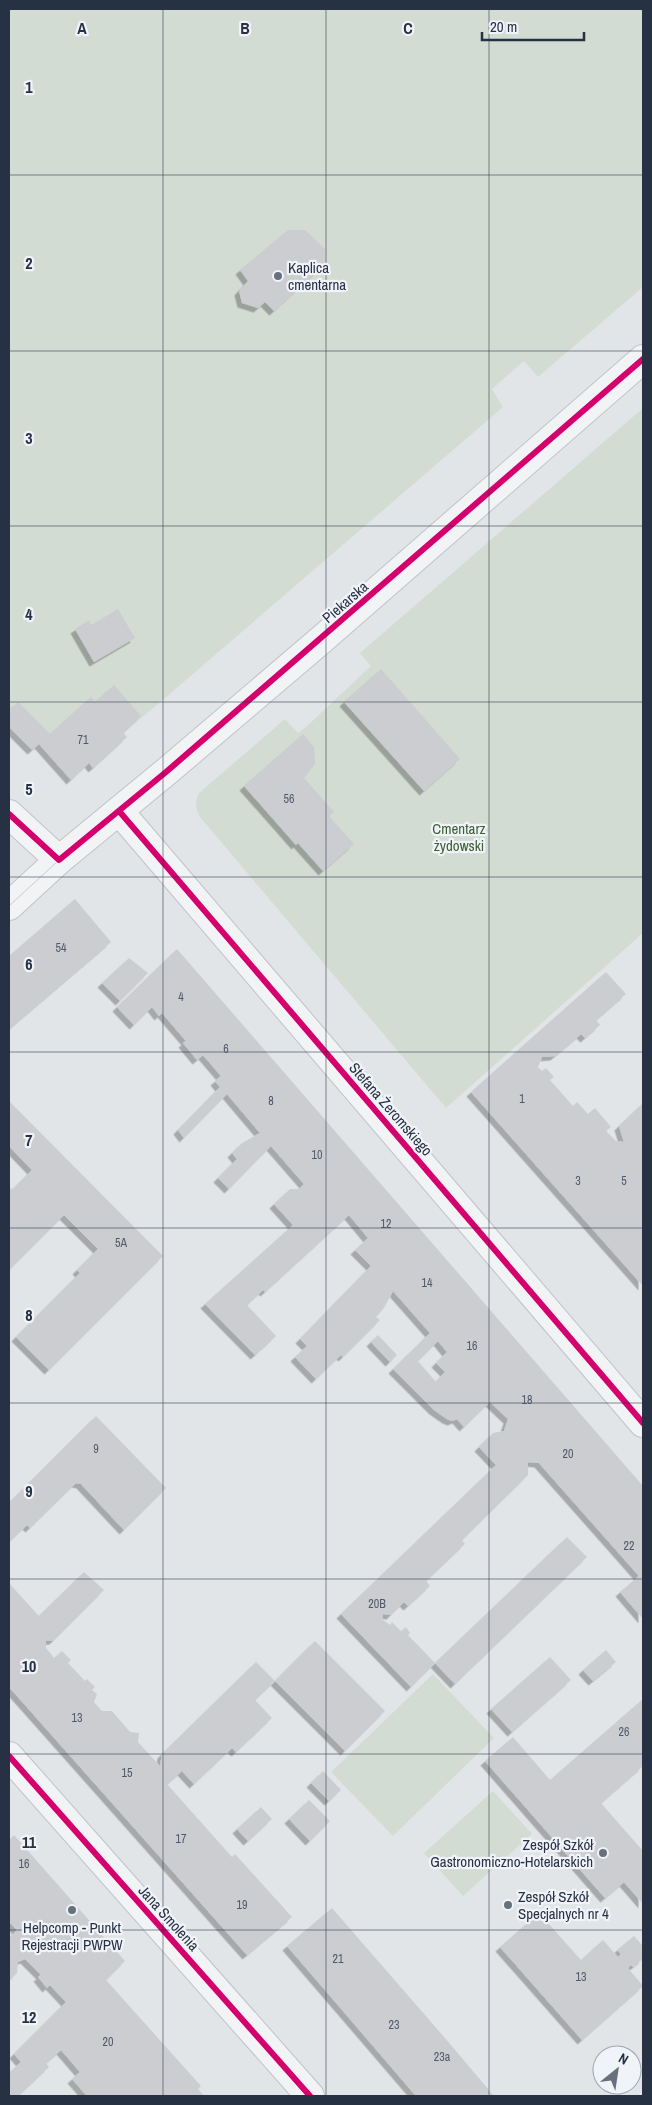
<svg xmlns="http://www.w3.org/2000/svg" width="652" height="2105" font-family="'Archivo Narrow',sans-serif">
	<defs>
		<filter id="shadow"><feDropShadow dx="-4.5" dy="4.5" stdDeviation="0" flood-color="#0004"/></filter>
	</defs>
	<rect width="100%" height="100%" fill="#e2e5e8"/>
	<path fill="#d2dcd3" d="M9,9H643V287L538,377L524,361L492,389L503,407L158,704L123,733L127,737L93,768L89,763L71,780L39,744L32,750L9,727Z
		M643,408V933L446,1108L200,817C195,809 195,801 199,793L285,719L298,733L307,726L371,666L360,653Z
		M433,1674L494,1738L393,1836L331,1772Z
		M493,1791L532,1834L463,1896L424,1853Z"/>
	<path fill="#cbcdd1" fill-rule="evenodd" filter="url(#shadow)" d="M288,230H305L325,249V264L274,311L265,302L258,308L242,303L239,291L248,281L240,270Z
		M118,609L135,638L94,662L75,629L89,620L91,625Z
		M381,669L460,759L424,791L344,702Z
		M114,685L141,716L123,733L127,737L93,768L89,763L71,780L39,744L32,750L9,727V711L18,702L50,734L91,697L95,702Z
		M303,734L314,747L315,764L304,778L334,812L329,816L354,844L323,871L298,843L296,845L244,786Z
		M75,899L111,942L9,1029V956Z
		M177,949L643,1486V1619L620,1592L639,1576L539,1463L528,1462V1475L462,1540L465,1544L426,1581L430,1586L408,1606L404,1602L391,1615L383,1614L382,1619L390,1625L392,1622L401,1631L406,1627L410,1633L408,1635L435,1663L411,1687L341,1614L496,1465L479,1447L493,1433L504,1431L508,1419L490,1402L464,1427L457,1419L452,1421L447,1419L434,1410L393,1369L430,1333L393,1291L384,1308L376,1317L380,1320L343,1357L341,1355L316,1379L295,1357L307,1346L300,1339L371,1266L355,1250L368,1238L349,1215L265,1292L263,1290L247,1305L276,1336L255,1355L205,1304L293,1225L274,1204L290,1189H299L304,1184L271,1146L229,1189L218,1178L237,1159L232,1153L242,1143L260,1133L227,1094L184,1138L178,1130L220,1087L215,1081L221,1076L203,1055L197,1060L183,1043L186,1041L162,1013L159,1016L152,1007L134,1025L117,1007ZM438,1341L447,1352L436,1363L445,1372L436,1382L418,1361Z
		M129,958L148,973L120,1001L102,983Z
		M606,972L626,994L596,1020L600,1025L585,1038L581,1034L555,1056L542,1057L538,1067L542,1071L546,1068L554,1077L550,1080L573,1106L577,1102L588,1114L595,1108L611,1127L606,1131L616,1141L624,1142L619,1126L643,1103V1286L471,1092Z
		M9,1101L163,1256L49,1370L16,1337L80,1273L77,1270L98,1249L64,1215L9,1270V1186L12,1190L32,1170L9,1146Z
		M378,1335L397,1355L390,1362L371,1342Z
		M96,1416L166,1488L124,1530L81,1484L76,1483L30,1528L27,1525L9,1542V1503Z
		M567,1537L587,1557L455,1684L435,1663Z
		M84,1572L104,1590L54,1640L46,1641V1648L54,1658L62,1651L71,1660L68,1663L85,1681L87,1679L95,1687L92,1690L97,1694L94,1702L102,1711H112L130,1732L139,1733L138,1742L160,1766L162,1754L256,1662L275,1681L255,1700L272,1718L236,1752L232,1748L194,1784L182,1771L167,1784L232,1857L235,1854L292,1917L247,1955L9,1687V1583L39,1616Z
		M315,1641L385,1711L345,1751L275,1681Z
		M606,1650L616,1662L593,1681L583,1670Z
		M550,1657L571,1680L512,1732L491,1709Z
		M643,1699V1766L601,1803L643,1851V1904L624,1882L605,1898L485,1761L513,1737L550,1780Z
		M323,1771L341,1790L329,1801L311,1783Z
		M309,1800L330,1821L310,1841L289,1819Z
		M261,1807L272,1819L248,1841L237,1829Z
		M14,1835L125,1961L106,1980L201,2086L198,2089L204,2096H87L72,2079L80,2072L61,2050L46,2063L49,2067L18,2096H9V2073L21,2062L14,2054L66,2002L50,1985L47,1988L38,1977L41,1975L25,1959L18,1962L17,1973L9,1981V1938L17,1930L9,1922V1840Z
		M332,1908L445,2038L494,2096H416L343,2011L287,1946Z
		M539,1913L581,1960L603,1940L618,1957L621,1954L617,1950L634,1936L643,1946V1959L633,1967L631,1965L628,1968L643,1986L582,2040L500,1947Z"/>
	<g fill="none" stroke-linecap="round" stroke-linejoin="round">
		<defs>
			<path id="minor" d="M119,811L643,1423
				M9,814L59,860
				M9,906L59,860L166,772L321,640L643,359
				M9,1756L310,2096"/>
		</defs>
		<use href="#minor" stroke="#c0c3c6" stroke-width="30"/>
		<use href="#minor" stroke="#f2f3f5" stroke-width="28"/>
		<path stroke="#cbcccf" stroke-width="1" d="M9,906L59,860L166,772L321,640L643,359"/>
		<defs>
			<path id="cycleway" d="M119,811L643,1423
				M9,814L59,860L166,772L643,359
				M9,1756L310,2096"/>
		</defs>
		<use href="#cycleway" stroke="#f0f3f8" stroke-width="9"/>
		<use href="#cycleway" stroke="#d6006c" stroke-width="6"/>
	</g>
	<path fill="none" stroke="#273144" stroke-width="1" stroke-opacity="0.55" d="M163,9V2096M326,9V2096M489,9V2096M9,175H643M9,351H643M9,526H643M9,702H643M9,877H643M9,1052H643M9,1228H643M9,1403H643M9,1579H643M9,1754H643M9,1930H643"/>
	<g fill="#68707d" stroke="#f0f3f8" stroke-width="2">
		<circle cx="278" cy="276" r="5"/>
		<circle cx="603" cy="1853" r="5"/>
		<circle cx="508" cy="1905" r="5"/>
		<circle cx="72" cy="1910" r="5"/>
	</g>
	<g text-anchor="middle" dominant-baseline="central" stroke-width="4.5" stroke-linejoin="round" paint-order="stroke">
		<g font-size="12" fill="#515968">
			<text x="83" y="740">71</text>
			<text x="289" y="799">56</text>
			<text x="61" y="948">54</text>
			<text x="181" y="997">4</text>
			<text x="226" y="1049">6</text>
			<text x="522" y="1099">1</text>
			<text x="271" y="1101">8</text>
			<text x="317" y="1155">10</text>
			<text x="578" y="1181">3</text>
			<text x="624" y="1181">5</text>
			<text x="386" y="1224">12</text>
			<text x="121" y="1243">5A</text>
			<text x="427" y="1283">14</text>
			<text x="472" y="1346">16</text>
			<text x="527" y="1400">18</text>
			<text x="96" y="1449">9</text>
			<text x="568" y="1454">20</text>
			<text x="629" y="1546">22</text>
			<text x="377" y="1604">20B</text>
			<text x="77" y="1718">13</text>
			<text x="624" y="1732">26</text>
			<text x="127" y="1773">15</text>
			<text x="181" y="1839">17</text>
			<text x="24" y="1864">16</text>
			<text x="242" y="1905">19</text>
			<text x="338" y="1959">21</text>
			<text x="581" y="1977">13</text>
			<text x="394" y="2025">23</text>
			<text x="108" y="2042">20</text>
			<text x="442" y="2057">23a</text>
		</g>
		<g font-size="15" fill="#273144" stroke="#f0f3f8" text-anchor="start">
			<text x="288" y="267">Kaplica<tspan x="288" dy="17">cmentarna</tspan></text>
			<text x="593" y="1844" text-anchor="end">Zespół Szkół<tspan x="593" dy="17">Gastronomiczno-Hotelarskich</tspan></text>
			<text x="518" y="1896">Zespół Szkół<tspan x="518" dy="17">Specjalnych nr 4</tspan></text>
			<text x="72" y="1927" text-anchor="middle">Helpcomp - Punkt<tspan x="72" dy="17">Rejestracji PWPW</tspan></text>
		</g>
		<g font-size="15" fill="#273144" stroke="#f0f3f8">
			<text transform="translate(345 602) rotate(-41)">Piekarska</text>
			<text transform="translate(391 1109) rotate(49)">Stefana Żeromskiego</text>
			<text transform="translate(169 1918) rotate(48)">Jana Smolenia</text>
		</g>
		<g font-size="15" fill="#3b6033" stroke="#f0f3f8">
			<text x="459" y="828">Cmentarz<tspan x="459" dy="17">żydowski</tspan></text>
		</g>
	</g>
	<g font-size="16" text-anchor="middle" font-weight="bold" fill="#273144" stroke="#f0f3f8" stroke-width="4.5" stroke-linejoin="round" paint-order="stroke">
		<text x="82" y="34">A</text>
		<text x="245" y="34">B</text>
		<text x="408" y="34">C</text>
		<text x="29" y="93">1</text>
		<text x="29" y="269">2</text>
		<text x="29" y="444">3</text>
		<text x="29" y="620">4</text>
		<text x="29" y="795">5</text>
		<text x="29" y="970">6</text>
		<text x="29" y="1146">7</text>
		<text x="29" y="1321">8</text>
		<text x="29" y="1497">9</text>
		<text x="29" y="1672">10</text>
		<text x="29" y="1848">11</text>
		<text x="29" y="2023">12</text>
	</g>
	<rect width="652" height="2105" fill="none" stroke="#273144" stroke-width="20"/>
	<g transform="translate(617 2070) rotate(30)"><circle r="24" fill="#f0f3f8" stroke="#a0a5b0"/>
	<path d="M0-4L9 19L0 12L-9 19Z" fill="#68707d"/>
	<text y="-8" font-size="14" font-weight="bold" text-anchor="middle" fill="#273144">N</text>
	</g>
	<path d="M482 32v8h102v-8" fill="none" stroke="#273144" stroke-width="2.5"/>
	<text x="490" y="32" font-size="15" fill="#273144" stroke="#f0f3f8" stroke-width="4" paint-order="stroke">20 m</text>
</svg>
